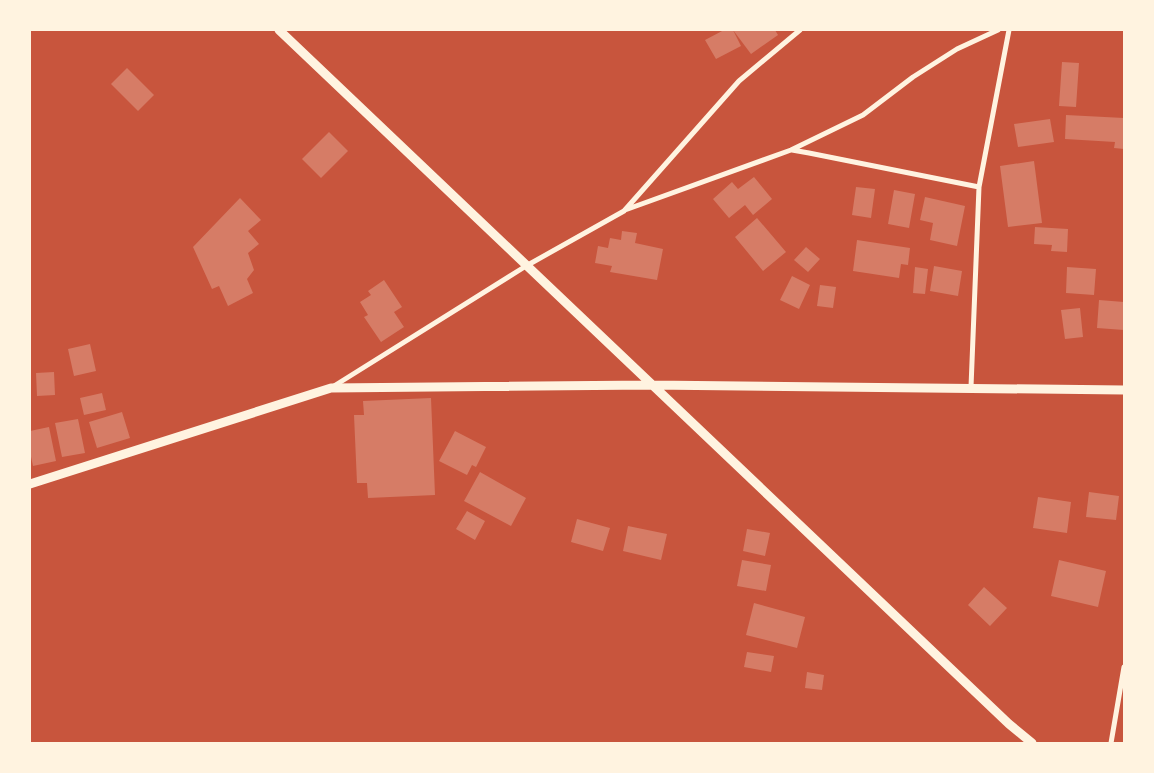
<svg xmlns="http://www.w3.org/2000/svg" width="1154" height="773" font-family="'Public Sans',sans-serif">
	<rect width="100%" height="100%" fill="#c8553d"/>
	<path fill="#d67c66" d="M724,30H733L741,46L716,59L705,40Z
		M733,30H775L778,35L751,54Z
		M1062,62L1079,63L1076,107L1059,106Z
		M127,68L154,95L138,111L111,84Z
		M1066,115L1124,118V149L1114,148L1115,142L1065,139Z
		M1050,119L1054,142L1018,147L1014,124Z
		M329,132L348,151L321,178L302,159Z
		M1034,161L1042,223L1008,227L1000,166Z
		M754,177L772,199L753,215L745,205L729,218L713,199L732,182L738,189Z
		M856,187L875,189L871,218L852,215Z
		M894,190L915,194L909,228L888,224Z
		M925,197L965,206L957,246L930,240L933,223L920,220Z
		M240,198L261,220L248,231L259,244L248,253L254,270L247,279L253,293L228,306L219,286L212,289L193,247Z
		M757,218L786,252L763,271L735,237Z
		M1035,227L1068,229L1067,252L1051,251L1052,245L1034,244Z
		M622,231L637,233L635,243L663,249L657,280L610,272L612,266L595,263L598,246L608,248L610,238L621,240Z
		M857,240L910,248L908,265L901,264L899,278L853,271Z
		M806,247L820,259L808,272L794,260Z
		M934,266L962,271L958,296L930,291Z
		M915,267L928,269L925,294L913,293Z
		M1067,267L1096,269L1094,295L1066,293Z
		M792,276L810,285L799,309L780,300Z
		M384,280L402,307L394,312L404,327L381,342L364,317L368,315L360,302L371,295L368,291Z
		M820,285L836,287L833,308L817,306Z
		M1099,300L1124,302V330L1097,328Z
		M1080,308L1083,337L1065,339L1061,310Z
		M90,344L96,371L74,376L68,349Z
		M54,372L55,395L37,396L36,373Z
		M102,393L106,410L84,415L80,398Z
		M431,398L435,495L368,498L367,483H357L354,415H364L363,401Z
		M122,412L130,438L97,448L89,422Z
		M78,419L85,453L62,457L55,423Z
		M49,427L56,461L33,466L30,452V431Z
		M455,431L486,447L476,467L472,465L467,475L439,461Z
		M480,472L526,498L511,526L464,501Z
		M1089,492L1119,496L1116,520L1086,517Z
		M1038,497L1071,502L1067,533L1033,528Z
		M467,511L485,521L475,540L456,529Z
		M577,519L610,528L603,551L571,542Z
		M628,526L667,534L661,560L623,551Z
		M747,529L770,533L765,556L743,551Z
		M742,560L771,565L766,591L737,586Z
		M1059,560L1106,571L1098,607L1051,596Z
		M984,587L1007,608L990,626L968,605Z
		M754,603L805,617L797,648L746,635Z
		M747,652L774,656L771,672L744,667Z
		M807,672L824,675L822,690L805,688Z"/>
	<g fill="none" stroke-linecap="round" stroke-linejoin="round">
		<path stroke="#fff3e0" stroke-width="5" d="M792,150L809,153L979,187L1009,30
			M625,210L791,150L863,115L913,77L957,49L998,30
			M334,386L526,266L624,211L739,81L800,30
			M971,387L979,187
			M1111,743L1124,667"/>
		<path stroke="#fff3e0" stroke-width="9" d="M279,30L1009,724L1032,743
			M30,484L331,388L651,385L1124,390"/>
	</g>
	<rect width="1154" height="773" fill="none" stroke="#fff3e0" stroke-width="62"/>
</svg>
